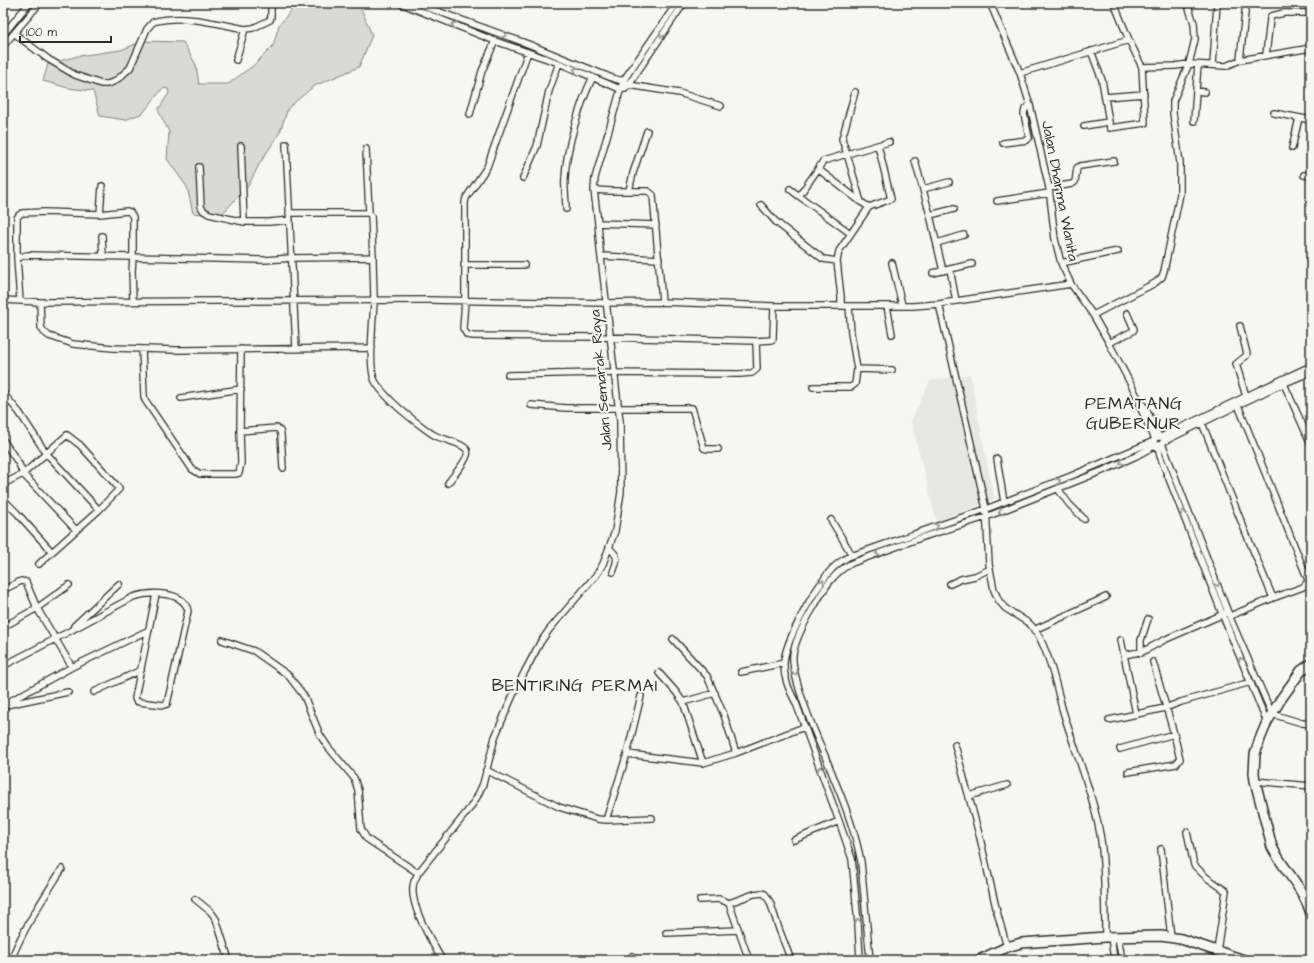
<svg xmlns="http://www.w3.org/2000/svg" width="1314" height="963" font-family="'Architects Daughter',sans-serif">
	<rect width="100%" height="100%" fill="#f6f6f2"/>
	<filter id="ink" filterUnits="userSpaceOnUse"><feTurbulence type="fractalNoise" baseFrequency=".025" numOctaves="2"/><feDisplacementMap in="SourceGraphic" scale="8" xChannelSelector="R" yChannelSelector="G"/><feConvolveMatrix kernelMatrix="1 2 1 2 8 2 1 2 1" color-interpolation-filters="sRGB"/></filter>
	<g filter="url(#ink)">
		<path fill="#e7e7e3" d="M970,374L994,499L937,522L911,421L930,381Z"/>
		<path fill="#d9d9d5" stroke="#828280" d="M295,3H361L360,6L372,35L359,67L314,86L288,108L280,132L260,163L248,186L220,216L193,213L187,187L167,159L169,132L158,110L169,93L168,89L163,88L143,113L125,120L100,116L93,91L68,88L43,81L48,64L78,56L121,50L143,41L183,42L196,65L199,84H228L254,65L273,46L279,25L290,12Z"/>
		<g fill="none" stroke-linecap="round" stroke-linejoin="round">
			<defs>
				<path id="minor" d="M400,3L495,41L559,63L620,89H625
					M415,3L528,44L612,78L623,81L629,85L679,93L721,106
					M990,3L1020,73L1030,105L1049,188L1055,239L1061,263L1071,284L1093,315L1109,343L1137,396L1140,401V407L1155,439
					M1114,3L1129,40
					M15,34L48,59L75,75L101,84H107L113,82L119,78L130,68L147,29L153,22C184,14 214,23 245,29
					M3,35L29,3
					M3,46L40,3
					M1091,51L1102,80L1110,128L1145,123L1142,67
					M528,52L487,167L466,198L465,202V301L463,328L467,335L473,336L598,337L756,341L771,340L773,339V336L774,306
					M1266,55L1270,19L1271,16L1284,13H1311
					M236,60L245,29L253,28L270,20L271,17V3
					M1240,60L1246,3
					M1198,65L1196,91L1205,92
					M1213,65L1217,3
					M1020,73L1129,40L1142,67L1175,66L1189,64L1226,66L1240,60L1311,48
					M627,87L684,3
					M1105,97L1144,94
					M1274,113L1311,120
					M470,114L482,71L495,41
					M1194,121L1196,91
					M1084,126L1108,122
					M1003,143L1027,140L1029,138L1024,114L1025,109L1030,105
					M286,144L296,348
					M878,145L889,142
					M241,146L244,222
					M1292,148L1299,118
					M915,161L930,215L943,271
					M199,167L201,207L204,211L209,214L244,222H269L290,220
					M818,169L823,161L847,154L842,139L855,92
					M1304,175L1311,176
					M523,178L537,146L549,91L559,63
					M1049,188L1072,184L1075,182L1077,168L1080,166L1114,161
					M790,189L799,196
					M923,189L949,182
					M594,190L611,191H648L653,195L662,302
					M629,191L633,173L647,131
					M997,201L1049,193
					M761,205L776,222L823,259L837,261
					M566,209C566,198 564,188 565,178C566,148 580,103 593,77
					M289,213H369
					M100,214L102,186
					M930,215L954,209
					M598,223L656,225
					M850,233L799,196L818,169L861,202L869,207
					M102,236L103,256
					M937,243L964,235
					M601,256L659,259
					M373,257C373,272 374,287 374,303C373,319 368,369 375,381C384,397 409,417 424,428C427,430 430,433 434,435C441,439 463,443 467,450C471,457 452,477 448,483
					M17,258V218L19,215L22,213L44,212L100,214L127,211L130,212L133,217V257L265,260L292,258L373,257L371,216L369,213L366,149
					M892,263L902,305
					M1061,263L1118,251
					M464,265H524
					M950,269L956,301
					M933,273L972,264
					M3,300L40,302L428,300L606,303L662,302L774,306H913L939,304L956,301L1071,284
					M20,301L17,258L27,255L133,257L132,271L133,301
					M40,302L41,327L44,332L49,336L73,344L113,348L175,350L372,348
					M939,304L986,509L989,564L994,590L999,601L1005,608L1030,624C1047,641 1056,685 1062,708C1075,752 1094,795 1101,840C1105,872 1105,904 1105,937
					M841,306V297L837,261L839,251L869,207L891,199L878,145L847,154L861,202
					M887,306L892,334
					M1093,315L1155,283L1162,277L1164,271L1180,194V163L1173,113V101L1189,64L1195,39L1194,23L1187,3
					M1240,326L1247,354L1246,356L1236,364L1246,396
					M1109,343L1133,331L1134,329L1127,313
					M142,349L144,396L145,400L192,469L200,474H236L239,473L241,463L240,431L241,349
					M857,369L892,370
					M508,375L599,373L740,374L752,373L757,369L756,341
					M1284,384L1311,444
					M813,387H851L855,384L857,369L851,333L849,306
					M3,393L19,412L46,453L99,510
					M181,398L241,389
					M1140,401C1149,411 1153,424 1159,437
					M531,405L566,408H692L704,448L708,449H718
					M1202,423L1241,521L1273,598
					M240,431L277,428L280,431L281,435L283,468
					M1161,437L1257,391L1311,366
					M3,440L19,464L23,474L76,530
					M1163,442L1273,388L1311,372
					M1162,443L1231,620L1272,714L1302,723L1311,724
					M1158,445L1160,456L1227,626L1267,722
					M997,459L1004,502
					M3,484L23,474L67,435L80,445L117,486L119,489L99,510L52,552L17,513L3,499
					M1058,489L1069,504L1084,519
					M831,520L852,555
					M609,548C620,557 617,561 613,572
					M39,564L52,552
					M950,584L961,579L975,576L990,569
					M3,590L21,581L26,582L37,608L72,667
					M1230,616L1273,598L1303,587L1307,583L1308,580L1238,405
					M74,626L119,584
					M3,627L37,608L69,585
					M1034,630L1106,597
					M673,639L707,676L724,715L736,753
					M222,640L254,651L288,675L304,696L320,735L328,747L354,778L358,790L361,829L367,839L418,873
					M1121,640L1136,714
					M1141,653V640L1148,619
					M1124,655L1144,651L1164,640L1226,613
					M3,666L55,639L133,597C149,592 184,590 188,611L167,704L164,705L139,702L136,701L135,698L156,594
					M741,672L784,663
					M659,673L676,692L683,702L703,763
					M94,692L141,670
					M683,702L715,693
					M3,705L72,667L149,630
					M6,705L68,692
					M1109,720L1165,708L1181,702L1251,682
					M955,745L980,838L997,912L1007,947
					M1120,749L1174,734
					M627,754L703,763L736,753L804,727
					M486,770L559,807L597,819L606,820L652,818
					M1128,772L1176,764L1180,759L1174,734L1153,662
					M1255,781L1311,786
					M969,796L1007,785
					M606,820L627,754L641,696
					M1187,832L1194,865L1206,877L1226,891L1217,951
					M794,840L839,821
					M1161,849L1171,937
					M195,899L211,912L216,919L229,960
					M700,900L719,899L729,903L749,960
					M729,903L754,894L762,893L765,894L770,902L779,929L791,960
					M666,933L738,930
					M1111,937L1114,960
					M1118,937L1122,960
					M632,956L637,960
					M11,960C24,927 43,899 62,869
					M442,960C432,942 407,902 414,882C415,879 417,876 418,873L470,808L477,797L483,784L495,737L513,695L525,671L540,643L549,630L597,574L603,564L615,531L621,492L620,421L600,249L598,223L594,190L595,178L623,81L677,3
					M860,960L858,924L852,859L839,821L796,703C789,690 783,677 784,662C785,643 810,598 822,582C828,572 837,563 848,557L986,509L1071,476L1154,441
					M870,960L861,862C856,835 846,807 835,781C823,749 807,718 798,685C795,675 792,665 793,655C795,640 807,618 815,605C825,587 834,572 852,563L923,537L986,517L1107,469L1136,456L1156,445"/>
				<path id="trunk" d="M1311,664L1301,671L1281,699L1267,722L1260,739L1255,754L1254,773L1255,781L1272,847C1284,870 1303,888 1311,913
					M979,960L1007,947L1021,943L1105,937L1161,936L1181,939L1244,960"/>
			</defs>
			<use href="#minor" stroke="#2b2b2b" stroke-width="8"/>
			<use href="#trunk" stroke="#2b2b2b" stroke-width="12"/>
			<use href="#minor" stroke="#f6f6f2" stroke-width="5.5"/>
			<use href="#trunk" stroke="#f6f6f2" stroke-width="9"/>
		</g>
		<defs><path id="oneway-chevron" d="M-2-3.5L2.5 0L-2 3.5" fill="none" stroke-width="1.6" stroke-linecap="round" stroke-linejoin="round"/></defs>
		<g stroke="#90908e">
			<use href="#oneway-chevron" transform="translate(454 25) rotate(-158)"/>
			<use href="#oneway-chevron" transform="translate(504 35) rotate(20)"/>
			<use href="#oneway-chevron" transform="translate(662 35) rotate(125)"/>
			<use href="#oneway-chevron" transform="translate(576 70) rotate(-157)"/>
			<use href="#oneway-chevron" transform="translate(1122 462) rotate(156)"/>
			<use href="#oneway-chevron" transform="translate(1058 481) rotate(-21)"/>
			<use href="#oneway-chevron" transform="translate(1001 512) rotate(159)"/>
			<use href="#oneway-chevron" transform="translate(1183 513) rotate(-112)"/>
			<use href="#oneway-chevron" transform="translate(936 526) rotate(-19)"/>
			<use href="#oneway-chevron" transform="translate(878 553) rotate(161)"/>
			<use href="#oneway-chevron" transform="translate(822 582) rotate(-55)"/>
			<use href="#oneway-chevron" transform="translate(1217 584) rotate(69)"/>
			<use href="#oneway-chevron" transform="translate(1241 660) rotate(-113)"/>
			<use href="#oneway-chevron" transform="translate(795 673) rotate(78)"/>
			<use href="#oneway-chevron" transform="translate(820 769) rotate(-110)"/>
			<use href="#oneway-chevron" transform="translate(858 921) rotate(-95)"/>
		</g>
	</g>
	<g text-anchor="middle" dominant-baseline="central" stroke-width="4" stroke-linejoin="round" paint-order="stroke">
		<g font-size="15" fill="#2b2b2b" stroke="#f6f6f2">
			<text transform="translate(1060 191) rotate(79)">Jalan Dharma Wanita</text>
			<text transform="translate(601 380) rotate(-95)">Jalan Semarak Raya</text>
		</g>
		<g font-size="17" letter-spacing="1" fill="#2b2b2b" stroke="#f6f6f2">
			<text x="1134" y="404">PEMATANG<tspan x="1134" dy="20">GUBERNUR</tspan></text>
			<text x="575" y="686">BENTIRING PERMAI</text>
		</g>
	</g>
	<rect width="1314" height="963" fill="none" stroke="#f6f6f2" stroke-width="16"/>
	<rect x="8" y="8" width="1298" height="947" fill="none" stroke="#2b2b2b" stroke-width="1.5" filter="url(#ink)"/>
	<path d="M20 36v6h91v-6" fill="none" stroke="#2b2b2b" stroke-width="2"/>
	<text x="26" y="36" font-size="12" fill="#2b2b2b" stroke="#f6f6f2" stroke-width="3" paint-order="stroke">100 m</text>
</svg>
